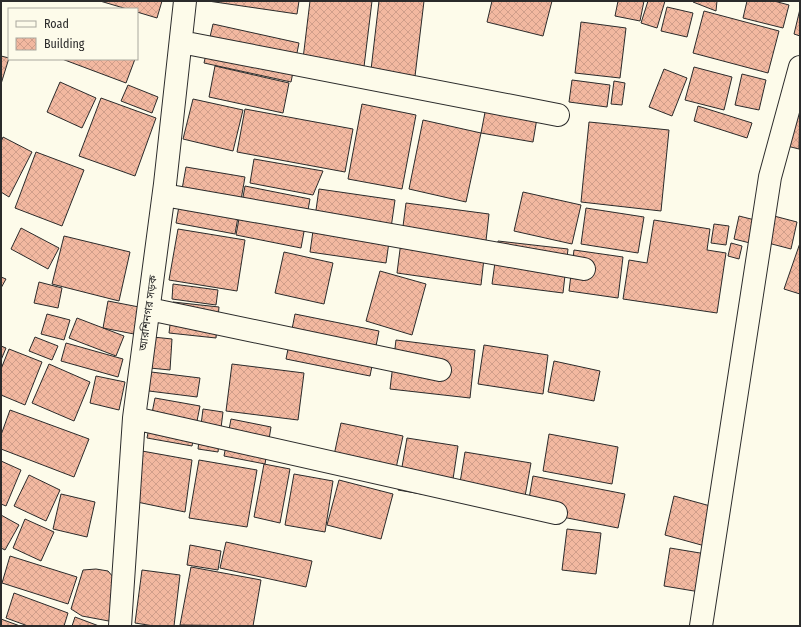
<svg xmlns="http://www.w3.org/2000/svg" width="801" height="627" font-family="'Fira Sans Condensed','Noto Sans Bengali',sans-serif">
	<defs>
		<pattern id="building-cross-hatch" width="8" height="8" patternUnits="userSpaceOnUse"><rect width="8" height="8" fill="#f2b8a0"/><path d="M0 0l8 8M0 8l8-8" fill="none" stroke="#d09e8a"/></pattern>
	</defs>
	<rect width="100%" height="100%" fill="#fdfbea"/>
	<path fill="url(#building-cross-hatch)" stroke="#2b2b2b" d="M100,1H162L157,18L137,12V9H127Z
		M208,1H299L297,14Z
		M310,1H372L363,75L302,67Z
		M379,1H424L413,93L369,87Z
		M492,1H552L543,36L487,22Z
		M618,1H644L640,21L615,16Z
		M648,1H665L657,28L641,23Z
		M693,1H717L716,11L693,2Z
		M747,1H774L789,5L783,28L743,18Z
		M667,7L693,13L687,37L661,31Z
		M800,9V36L794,34Z
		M704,11L779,31L768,73L693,53Z
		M581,22L626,28L620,78L575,73Z
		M213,24L299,43L291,82L204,63Z
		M1,56L9,58L1,84Z
		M62,59H135L126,83Z
		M215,66L289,83L283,113L209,97Z
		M694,67L732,77L724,110L685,100Z
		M664,69L687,78L672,116L649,107Z
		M742,74L766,80L759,110L735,105Z
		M572,80L610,85L607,107L569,102Z
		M614,81L625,83L622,105L611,104Z
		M60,82L96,98L82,128L47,112Z
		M128,85L158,97L152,113L121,101Z
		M101,98L156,118L135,176L79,156Z
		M193,99L243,110L233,151L183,139Z
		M487,102L538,112L533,142L481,133Z
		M362,104L416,115L402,189L348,179Z
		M698,106L752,123L747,138L694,121Z
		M800,107L799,149L771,142Z
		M245,109L353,129L345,172L237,152Z
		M423,120L481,133L466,202L409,189Z
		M589,122L669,130L661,211L581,202Z
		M3,137L32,152L9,197L1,192V142Z
		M36,152L84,170L62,226L15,208Z
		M254,159L323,171L313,195L250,183Z
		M186,167L245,177L235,234L176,223Z
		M245,186L310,199L301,248L236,235Z
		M319,189L395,200L386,263L310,252Z
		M523,192L581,205L572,244L514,231Z
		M406,203L489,214L481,285L397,273Z
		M586,208L644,217L638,253L581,244Z
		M739,216L759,221L754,244L734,239Z
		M774,216L797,222L791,249L768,243Z
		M654,220L710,229L707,250L726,253L717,313L623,299L629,260L647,263Z
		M714,224L729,226L726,245L711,243Z
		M21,228L59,248L48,269L11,249Z
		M178,229L245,240L237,291L169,280Z
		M64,236L130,252L119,301L52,284Z
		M498,241L568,249L563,293L492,284Z
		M731,243L742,246L739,259L728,256Z
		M800,243V294L784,289Z
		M574,250L623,257L618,298L569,291Z
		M284,252L333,263L324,304L275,293Z
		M380,271L426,284L412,335L366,321Z
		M1,277L6,279L1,288Z
		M39,282L62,288L58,308L34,303Z
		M173,284L218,290L216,305L172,299Z
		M108,301L139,307L134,334L103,328Z
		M173,302L219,307L216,338L169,333Z
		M47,314L70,320L64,340L41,334Z
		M295,314L379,331L370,376L286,359Z
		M77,318L124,336L116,356L69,338Z
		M35,337L58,346L52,360L29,351Z
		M153,337L172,339L170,370L150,368Z
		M396,340L475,350L470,398L390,389Z
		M66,343L123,359L118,377L61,361Z
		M484,345L548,355L543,394L478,384Z
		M1,346L6,348L1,360Z
		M9,349L42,362L25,405L1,395V369Z
		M554,361L600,371L594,401L548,392Z
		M49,364L90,382L74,421L32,403Z
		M232,364L304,373L298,420L226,411Z
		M143,371L200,378L197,397L141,390Z
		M96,376L125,382L119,410L90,403Z
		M155,398L200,406L192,446L147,438Z
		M203,409L223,412L218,452L198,449Z
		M10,410L89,439L74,477L1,449V435Z
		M231,419L271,427L265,464L224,456Z
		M341,423L403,436L393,482L331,469Z
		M549,434L618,447L612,484L543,471Z
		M407,438L458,446L450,499L398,490Z
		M142,451L192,460L185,512L137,502Z
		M465,452L531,463L522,513L457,501Z
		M199,460L257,470L247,527L189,518Z
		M1,461L21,470L6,506L1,504Z
		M264,464L290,469L280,523L254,517Z
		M294,474L333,481L325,532L285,525Z
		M29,475L60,490L46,521L14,506Z
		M533,476L625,494L618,528L527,510Z
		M339,480L393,494L381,539L327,525Z
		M61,494L95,502L87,537L53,529Z
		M674,496L714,507L705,546L665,535Z
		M1,515L19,525L5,550L1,548Z
		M25,519L54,532L41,561L13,548Z
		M567,529L601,533L596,574L562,570Z
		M226,542L312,561L306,587L220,568Z
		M190,545L221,551L218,570L187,565Z
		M670,548L706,554L700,592L664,586Z
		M10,556L77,577L68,604L2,583Z
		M191,567L261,580L253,626L180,625Z
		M96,569L108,571L120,585L114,622L82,616L71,609L83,570Z
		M142,570L180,575L174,626H154L135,623Z
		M14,593L68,613L64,626H28L6,618Z
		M75,617L99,626H72Z
		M1,619L20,626H1Z"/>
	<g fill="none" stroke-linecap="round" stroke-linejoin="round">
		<defs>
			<path id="minor" d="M181,42L558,115
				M164,195L584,269
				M149,309L440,370
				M134,418L556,513
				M120,626L134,418L165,184L185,1
				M701,626L770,177L800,67"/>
		</defs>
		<use href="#minor" stroke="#2b2b2b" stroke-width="24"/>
		<use href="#minor" stroke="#fdfbea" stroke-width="22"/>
	</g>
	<g text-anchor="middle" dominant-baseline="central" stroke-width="3" stroke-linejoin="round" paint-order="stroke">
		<g font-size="11" fill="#2b2b2b" stroke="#fdfbea">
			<text transform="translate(148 313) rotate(-82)">আরশিনগর সড়ক</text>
		</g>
	</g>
	<rect width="801" height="627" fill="none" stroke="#2b2b2b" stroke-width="4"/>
	<rect x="8" y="8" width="130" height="52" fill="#fdfbea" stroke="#a9a89e"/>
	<rect x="16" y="21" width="20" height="6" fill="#fdfbea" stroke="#a9a89e"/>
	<text x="44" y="28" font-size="12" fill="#2b2b2b">Road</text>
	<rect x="16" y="38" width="20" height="12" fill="url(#building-cross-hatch)" stroke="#a9a89e"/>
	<text x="44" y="48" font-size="12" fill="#2b2b2b">Building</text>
</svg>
